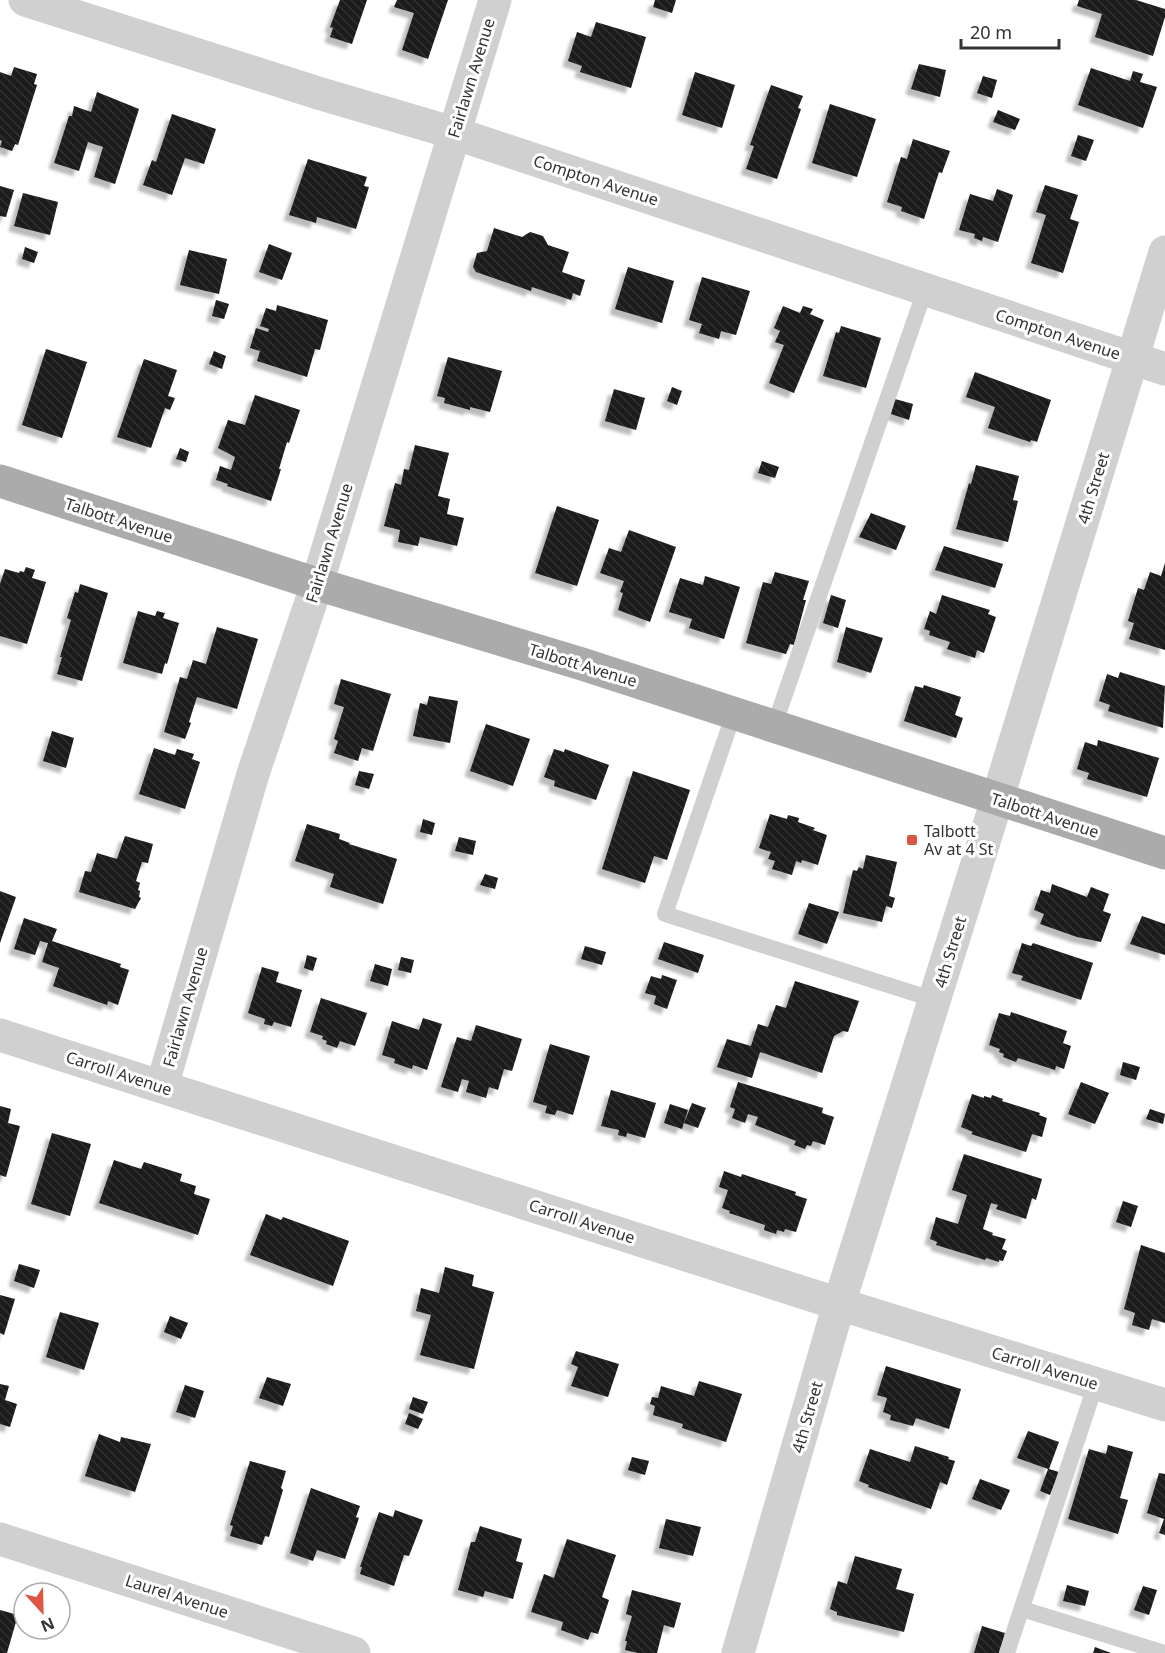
<svg xmlns="http://www.w3.org/2000/svg" width="1165" height="1653" font-family="'Noto Sans',sans-serif">
	<defs>
		<pattern id="building-back-hatch" width="6" height="6" patternUnits="userSpaceOnUse" patternTransform="scale(1.5)"><rect width="6" height="6" fill="#1a1a1a"/><path d="M-1 5l2 2M0 0l6 6M5-1l2 2" fill="none" stroke="#333"/></pattern>
		<filter id="shadow"><feDropShadow dx="-5.5" dy="5.5" stdDeviation="1.5" flood-color="#0004"/></filter>
	</defs>
	<rect width="100%" height="100%" fill="#fff"/>
	<path fill="url(#building-back-hatch)" filter="url(#shadow)" d="M340,0H367L352,44L330,37L333,28L330,27Z
		M397,0H448L428,59L402,50L414,13L394,7Z
		M655,0H676L672,13L653,7Z
		M1079,0H1136L1165,9V17L1153,56L1095,37L1102,14L1077,6Z
		M596,22L646,37L631,88L580,72L582,66L568,61L577,32L591,37Z
		M919,64L946,70L940,97L911,89Z
		M14,67L37,74L34,84L37,85L18,145L15,144L12,151L0,147L2,141L0,140V72L11,76Z
		M1091,68L1130,81L1133,71L1143,74L1140,82L1157,87L1143,128L1078,105Z
		M695,72L735,85L722,128L682,115Z
		M983,76L997,80L992,98L977,93Z
		M771,85L803,96L798,108L801,109L777,179L746,169L754,146L750,145Z
		M97,92L139,109L115,184L94,177L103,147L88,142L79,171L54,163L69,116H72L74,106L91,112Z
		M830,104L876,119L857,177L812,163Z
		M998,110L1020,119L1015,130L993,122Z
		M172,114L216,129L204,164L185,158L172,195L143,185L152,160L156,162Z
		M1078,135L1094,140L1086,161L1071,156Z
		M913,139L950,151L942,173L939,172L924,219L901,211L902,207L887,202L901,157L907,159Z
		M308,159L367,177L364,186L369,187L356,229L317,217L316,223L289,215Z
		M1045,185L1078,195L1070,219L1079,222L1063,273L1031,263L1046,215L1036,212Z
		M0,186L14,190L6,217L0,216Z
		M997,189L1013,195L998,242L983,237L982,241L974,238L975,234L959,230L970,194L993,201Z
		M23,193L58,202L50,235L14,226Z
		M494,228L522,237L530,232L543,236L548,245L569,252L562,272L585,280L580,296L573,293L571,300L532,287L531,291L476,272L473,267L477,253L487,251Z
		M269,244L292,253L282,280L259,272Z
		M25,247L38,252L34,263L22,259Z
		M189,250L227,259L219,294L180,285Z
		M628,267L674,281L662,323L615,309Z
		M702,277L750,291L736,335L721,331L719,339L699,333L702,324L689,320Z
		M216,300L229,304L224,319L212,316Z
		M277,305L328,320L320,350L315,349L307,377L257,361L260,351L250,348L256,328L268,332L269,329L260,326L266,308L276,311Z
		M783,306L800,313L803,306L813,309L810,314L824,320L794,393L769,383L784,345L775,342L780,331L774,328Z
		M841,326L881,338L866,388L823,376L836,332L839,333Z
		M46,349L87,362L62,438L22,425Z
		M214,351L226,356L222,369L209,364Z
		M448,357L502,371L490,412L470,407V410L444,403L445,398L437,396Z
		M144,359L177,370L168,396L175,398L170,410L165,408L151,448L117,437Z
		M975,372L1051,400L1037,442L1031,440L1030,442L988,428L995,407L966,397Z
		M672,387L682,391L677,405L667,401Z
		M614,389L645,398L636,430L605,421Z
		M255,395L300,410L289,443L287,442L279,469H281L271,501L227,486L228,484L216,480L220,466L231,470L235,457L218,448L228,420L245,425Z
		M895,399L913,404L909,420L891,414Z
		M415,445L449,453L438,496L450,499L447,514L464,518L457,546L420,537L418,546L398,542L400,530L384,526L395,483L401,485L404,469L409,470Z
		M180,448L189,452L186,462L176,459Z
		M762,461L779,467L775,478L758,473Z
		M976,465L1019,476L1013,500L1018,501L1008,542L956,529L969,483L971,484Z
		M557,506L599,520L577,586L535,573Z
		M871,513L906,526L896,550L859,537Z
		M629,530L676,547L650,622L618,610L623,593L620,592L624,581L600,573L609,548L621,552Z
		M944,546L1003,564L995,588L935,570Z
		M1165,563V650L1129,639L1134,623L1128,621L1138,588L1144,590L1150,572L1161,576Z
		M26,567L35,570L32,578L46,582L27,644L0,636V584L5,569L19,573L20,571L24,572Z
		M775,572L809,581L803,600H806L794,645L790,644L786,654L746,643L763,582L771,584Z
		M705,576L740,587L724,639L689,628L692,619L669,612L680,578L703,585Z
		M80,584L108,593L82,681L57,674L62,657H60L71,620L67,618L75,592L78,593Z
		M831,595L846,600L838,628L823,623Z
		M942,595L990,610L988,614L996,617L984,653L977,650L975,658L947,649L950,642L929,635L930,631L924,629L930,611L936,614Z
		M138,611L155,616L157,611L165,613L163,618L179,623L167,664L165,663L162,674L123,663Z
		M217,627L258,639L237,709L197,697L189,722L191,723L185,739L164,732L180,677L187,679L193,660L206,664Z
		M846,627L883,638L871,673L837,662Z
		M1120,672L1165,686L1163,728L1108,711L1110,705L1099,701L1107,674L1118,678Z
		M341,679L391,694L373,751L362,748L358,761L334,753L338,741L334,739L344,707L334,704Z
		M924,685L961,697L955,715L963,718L956,738L904,721L915,686L923,688Z
		M429,696L458,701L450,743L413,736L420,703L427,705Z
		M486,724L530,739L513,786L470,771Z
		M52,731L74,738L66,768L43,761Z
		M1098,740L1159,758L1147,797L1087,779L1089,773L1077,769L1085,742L1097,746Z
		M154,748L175,755L177,749L194,754L192,759L200,762L185,809L139,794Z
		M554,749L564,752L565,749L609,765L596,800L554,786L555,781L544,777Z
		M359,771L374,774L369,789L355,785Z
		M633,771L690,790L667,860L654,856L645,883L602,869Z
		M770,814L787,819L788,815L799,818L798,822L815,828L813,830L827,835L818,865L802,860L801,863L796,861L792,875L772,869L775,861L768,859L771,852L759,848Z
		M423,819L435,823L432,835L420,832Z
		M307,824L340,834L339,839L350,843L349,844L397,859L383,904L330,887L334,874L295,861Z
		M125,836L153,844L148,863L142,862L136,881L140,883L138,890L140,891L139,897L141,898L135,909L79,892L85,871L91,872L97,853L117,859Z
		M459,837L476,841L473,855L455,851Z
		M866,855L897,862L889,896L895,898L892,908L886,906L882,922L843,913L853,870L857,871L859,867L863,869Z
		M485,874L498,878L495,889L480,885Z
		M1052,884L1087,897L1091,887L1109,894L1103,911L1111,914L1101,942L1077,937L1040,924L1044,914L1034,910L1041,890L1050,893Z
		M0,891L16,897L0,943Z
		M809,903L839,912L827,944L798,934Z
		M1142,916L1165,924V955L1130,944Z
		M24,918L57,929L52,941L121,964L120,967L129,970L118,1005L108,1001L107,1005L53,986L59,968L42,962L48,943L40,941L35,955L14,949Z
		M664,942L704,955L698,973L658,959Z
		M1022,943L1031,946L1033,943L1093,963L1081,1000L1021,980L1023,976L1012,973Z
		M585,946L606,952L602,965L581,959Z
		M307,955L317,958L313,971L304,968Z
		M401,957L414,960L411,973L398,970Z
		M375,964L392,969L388,986L370,981Z
		M262,967L279,972L276,982L302,990L291,1027L274,1022L272,1026L264,1024L265,1019L248,1013Z
		M662,975L677,980L667,1009L654,1004L656,996L645,993L651,976L661,979Z
		M795,981L859,1001L848,1032L843,1031L834,1036L822,1073L760,1052L752,1078L717,1067L727,1039L751,1046L758,1024L768,1027L776,1005L786,1008Z
		M321,998L367,1013L355,1046L340,1041L337,1048L326,1044L327,1041L322,1039L323,1036L310,1032Z
		M1011,1012L1067,1031L1063,1043L1071,1046L1064,1069L1056,1066L1055,1070L1018,1058L1016,1062L1003,1057L1004,1054L999,1052L1000,1049L989,1045L999,1013L1010,1016Z
		M423,1018L442,1024L427,1070L413,1065L412,1069L394,1063L395,1059L382,1055L392,1021L419,1030Z
		M476,1025L522,1039L512,1071L504,1069L498,1090L489,1087L486,1098L466,1092L469,1081L462,1079L458,1092L441,1087L457,1037L471,1041Z
		M550,1044L590,1056L573,1115L557,1110L555,1115L545,1113L547,1106L533,1102Z
		M1123,1062L1140,1067L1136,1080L1120,1075Z
		M738,1082L823,1108L822,1113L834,1117L825,1145L813,1141L811,1146L807,1145L805,1149L794,1145L796,1141L755,1125L758,1117L748,1114L745,1123L732,1118L735,1109L730,1107Z
		M1081,1082L1109,1093L1095,1124L1068,1114Z
		M611,1090L656,1103L645,1138L627,1133L626,1137L618,1135L619,1130L601,1126Z
		M972,1094L984,1098V1096L991,1098L992,1095L1003,1099L1002,1101L1040,1113L1039,1115L1047,1118L1042,1137L1032,1134L1026,1152L971,1134L973,1132L961,1127Z
		M692,1103L706,1108L698,1128L684,1123Z
		M670,1104L688,1110L682,1129L664,1123Z
		M0,1106L11,1109L8,1123L20,1126L6,1177L0,1175Z
		M1150,1109L1165,1114L1163,1124L1146,1119Z
		M52,1133L91,1144L70,1216L31,1204Z
		M964,1154L1042,1179L1036,1200L1032,1198L1026,1219L996,1209L998,1205L991,1203L983,1229L993,1233L992,1235L1006,1239L1002,1249L1007,1251L1003,1261L999,1260V1262L986,1258L985,1260L936,1245L937,1242L930,1239L936,1217L958,1224L967,1195L952,1190Z
		M114,1160L141,1169L144,1162L182,1174L180,1181L196,1186L194,1194L210,1199L198,1235L99,1203Z
		M724,1171L741,1177L742,1174L796,1192L795,1195L807,1199L796,1232L785,1229L784,1232L777,1230L776,1234L764,1230L765,1225L729,1213L730,1211L722,1208L728,1190L719,1187Z
		M1123,1201L1138,1206L1131,1227L1116,1222Z
		M266,1214L281,1220L283,1217L349,1241L333,1286L250,1255Z
		M1141,1245L1165,1253V1323L1152,1319L1149,1330L1132,1325L1135,1313L1124,1309Z
		M19,1264L40,1270L34,1288L14,1281Z
		M445,1267L474,1275L472,1286L494,1292L474,1369L420,1355L431,1315L416,1311L421,1288L439,1293Z
		M0,1295L15,1299L4,1335L0,1333Z
		M60,1312L99,1323L84,1370L46,1357Z
		M170,1316L188,1323L181,1339L164,1332Z
		M576,1351L619,1364L608,1397L571,1386L578,1367L571,1364Z
		M886,1366L961,1389L949,1429L916,1418L913,1426L890,1420L891,1415L883,1412L887,1398L877,1395Z
		M267,1377L291,1384L283,1406L259,1398Z
		M699,1381L742,1394L726,1442L682,1428L683,1424L653,1415L655,1406L650,1404L652,1397L658,1398L661,1386L694,1396Z
		M0,1384L9,1386L5,1400L17,1404L10,1427L0,1424Z
		M185,1385L204,1391L195,1418L176,1412Z
		M413,1397L428,1402L423,1414L409,1409Z
		M409,1413L423,1419L418,1429L405,1424Z
		M1028,1431L1059,1442L1049,1469L1059,1472L1050,1495L1040,1491L1048,1469L1017,1458Z
		M99,1434L120,1442L121,1437L151,1444L135,1492L85,1476Z
		M1108,1445L1133,1452L1120,1498L1128,1500L1118,1534L1068,1519L1089,1449L1106,1454Z
		M915,1446L949,1457L948,1459L955,1461L947,1485L940,1482L931,1509L868,1487L869,1485L859,1481L870,1449L910,1462Z
		M632,1457L649,1461L645,1475L628,1470Z
		M250,1461L286,1471L281,1488L283,1490L269,1537L265,1536L262,1545L230,1536L233,1526L230,1525Z
		M1159,1473L1165,1474V1535L1159,1533L1164,1519L1147,1513Z
		M980,1479L1010,1490L1001,1510L972,1499Z
		M311,1488L360,1506L356,1517L359,1518L345,1559L317,1550L313,1561L290,1553Z
		M395,1510L423,1520L409,1556L404,1555L394,1586L360,1574L362,1567H360L379,1512L393,1517Z
		M666,1519L701,1527L693,1556L659,1548Z
		M480,1526L522,1539L516,1561L523,1563L513,1599L485,1591L483,1597L458,1590L471,1542H475Z
		M567,1539L616,1555L602,1597L609,1600L598,1634L591,1632L588,1640L561,1630L563,1622L531,1612L544,1574L554,1578Z
		M855,1556L902,1569L896,1589L914,1594L904,1632L837,1615V1612L830,1609L838,1581L847,1584Z
		M1067,1585L1089,1591L1085,1606L1063,1601Z
		M1143,1586L1157,1590L1149,1615L1134,1610Z
		M632,1590L681,1603L674,1628L664,1625L657,1653H638L625,1650L627,1641H625L632,1616L626,1614Z
		M0,1610L18,1615L7,1653H0Z
		M982,1626L1005,1633L1000,1653H974Z
		M1095,1647L1111,1653H1093Z"/>
	<g fill="none" stroke-linecap="round" stroke-linejoin="round">
		<path stroke="#d0d0d0" stroke-width="16" d="M734,713L665,914L935,1000
			M774,726L925,290
			M1022,1609L1165,1653
			M1007,1653L1096,1383"/>
		<path stroke="#d0d0d0" stroke-width="33" d="M25,0L318,93L454,133L1165,369
			M0,1035L839,1304L1165,1405
			M162,1086L253,774L317,584L495,0
			M0,1539L354,1653"/>
		<path stroke="#d0d0d0" stroke-width="33" d="M738,1653L839,1304L997,800L1165,252"/>
		<path stroke="#ababab" stroke-width="33" d="M0,481L317,584L582,664L1165,853"/>
	</g>
	<rect fill="#dc5743" stroke="#fff" stroke-width="2" x="906" y="834" width="12" height="12" rx="3"/>
	<g text-anchor="middle" dominant-baseline="central" stroke-width="6" stroke-linejoin="round" paint-order="stroke">
		<g font-size="16" fill="#333" stroke="#fff">
			<text transform="translate(471 78) rotate(-73)">Fairlawn Avenue</text>
			<text transform="translate(596 180) rotate(18)">Compton Avenue</text>
			<text transform="translate(1058 334) rotate(18)">Compton Avenue</text>
			<text transform="translate(1093 488) rotate(-73)">4th Street</text>
			<text transform="translate(119 520) rotate(18)">Talbott Avenue</text>
			<text transform="translate(329 543) rotate(-73)">Fairlawn Avenue</text>
			<text transform="translate(583 665) rotate(17)">Talbott Avenue</text>
			<text transform="translate(1045 815) rotate(18)">Talbott Avenue</text>
			<text transform="translate(950 952) rotate(-73)">4th Street</text>
			<text transform="translate(185 1007) rotate(-74)">Fairlawn Avenue</text>
			<text transform="translate(119 1073) rotate(18)">Carroll Avenue</text>
			<text transform="translate(582 1221) rotate(18)">Carroll Avenue</text>
			<text transform="translate(1045 1368) rotate(17)">Carroll Avenue</text>
			<text transform="translate(807 1417) rotate(-74)">4th Street</text>
			<text transform="translate(177 1596) rotate(18)">Laurel Avenue</text>
		</g>
		<g font-size="16" fill="#333" stroke="#fff" text-anchor="start">
			<text x="924" y="831">Talbott<tspan x="924" dy="18">Av at 4 St</tspan></text>
		</g>
	</g>
	<g transform="translate(42 1611) rotate(158)"><circle r="28" fill="#ffffff" stroke="#adadad" stroke-width="1.5"/>
	<path d="M0-4.5L10 22L0 15L-10 22Z" fill="#dc5743"/>
	<text y="-9" font-size="16" font-weight="bold" text-anchor="middle" fill="#333333">N</text>
	</g>
	<path d="M961 39v9h98v-9" fill="none" stroke="#333333" stroke-width="3"/>
	<text x="970" y="39" font-size="18" fill="#333333" stroke="#ffffff" stroke-width="4.5" paint-order="stroke">20 m</text>
</svg>
